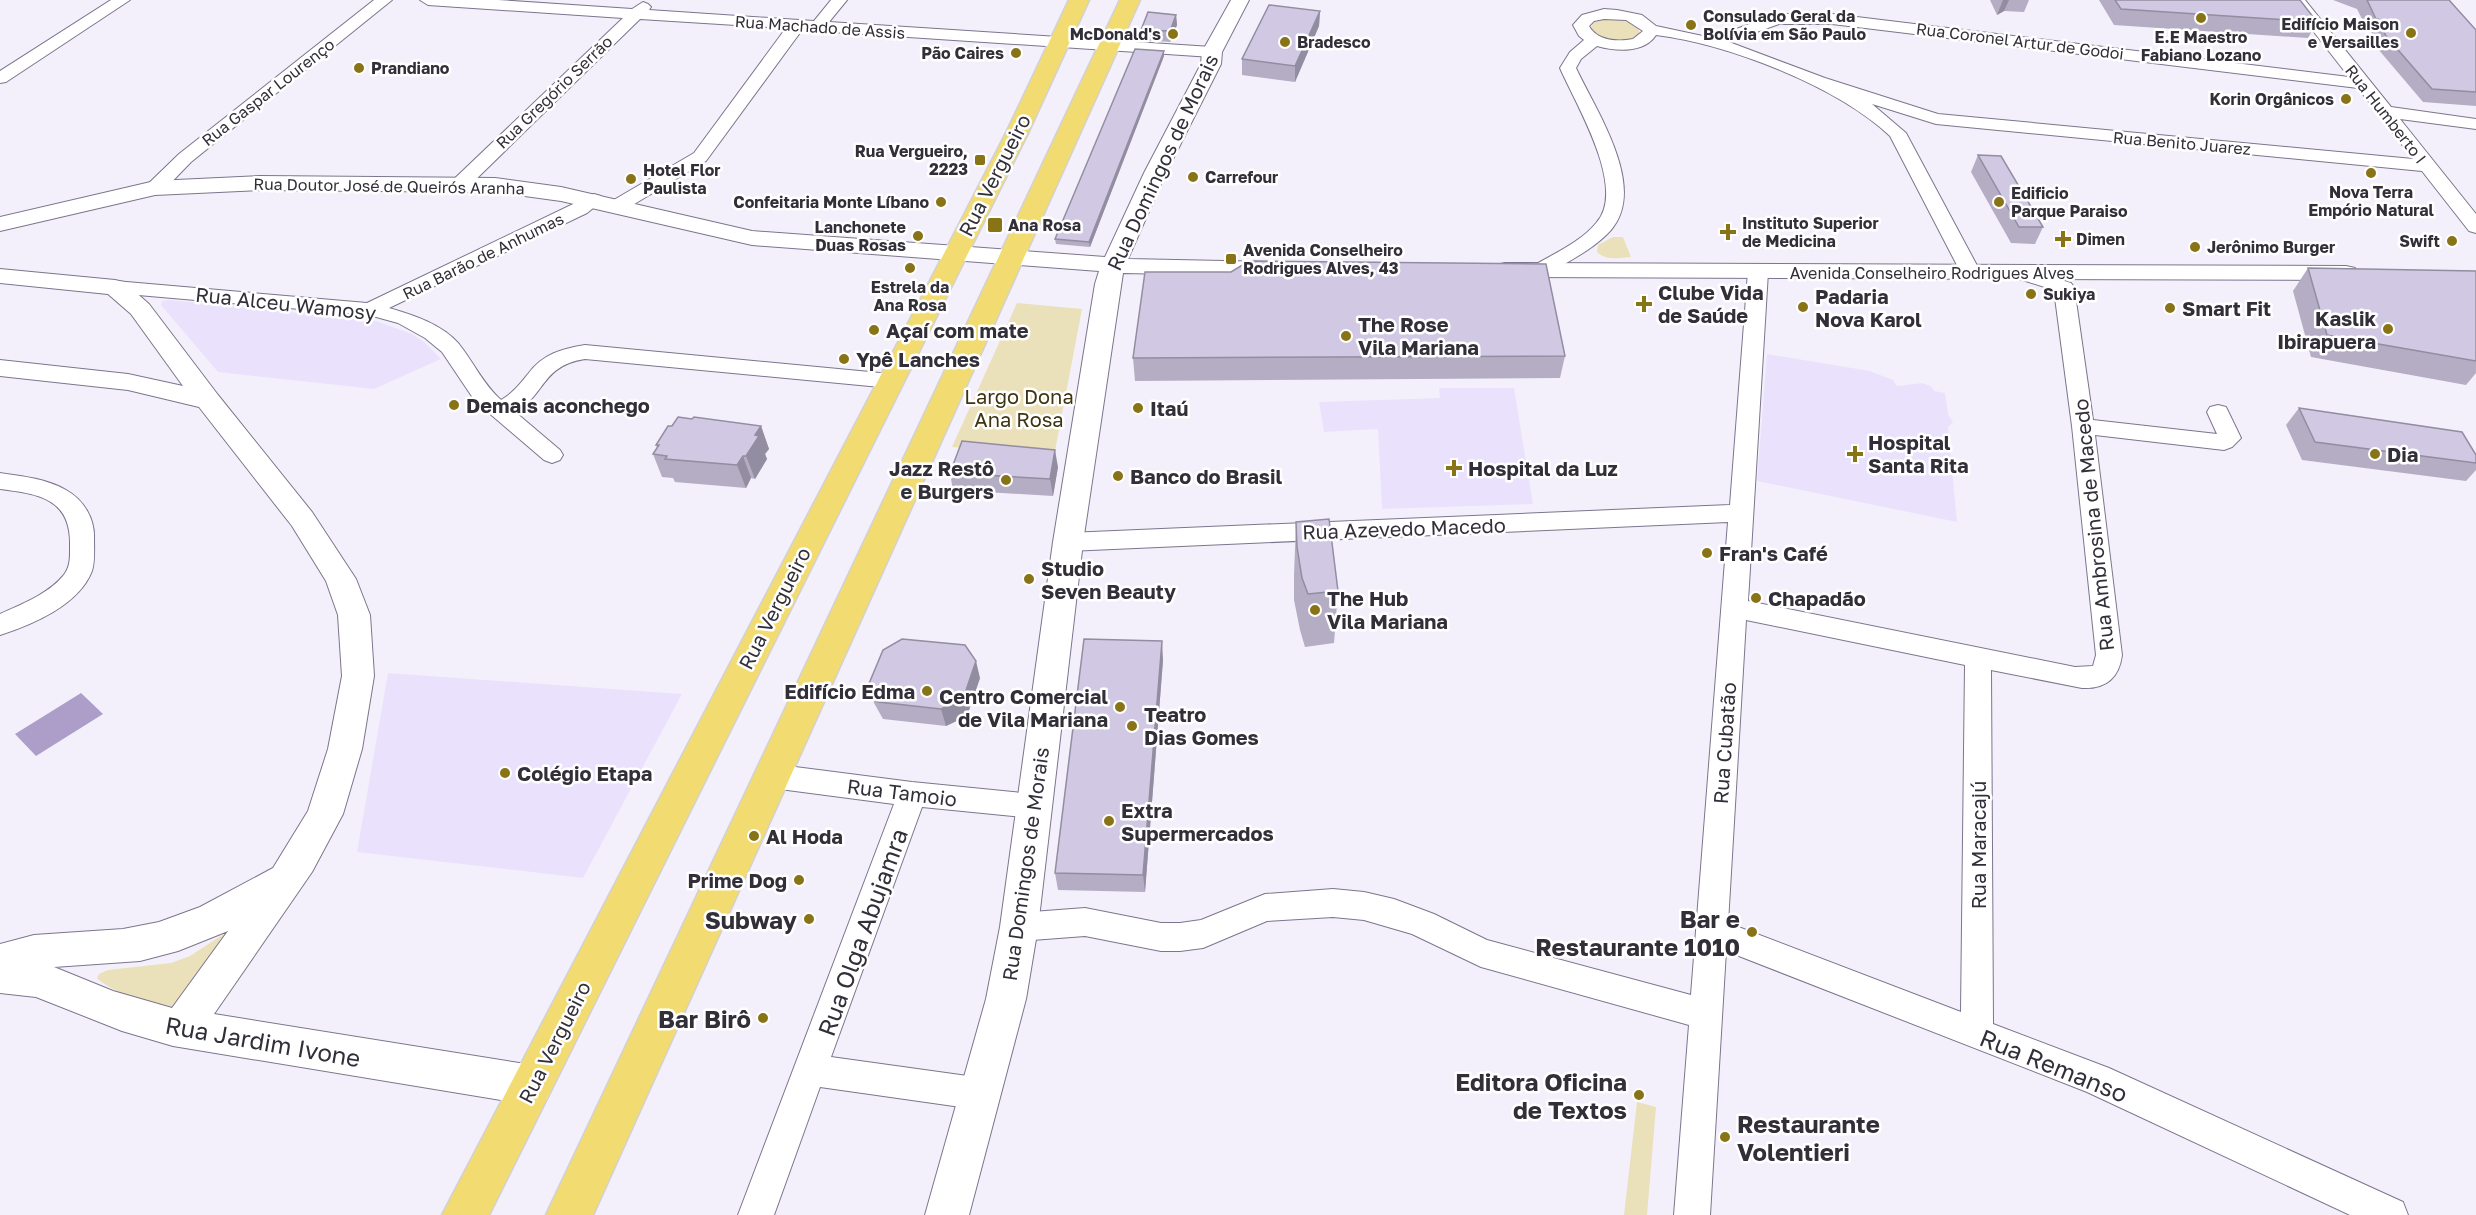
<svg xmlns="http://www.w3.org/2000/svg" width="2476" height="1215" font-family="'Golos Text',sans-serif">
	<rect width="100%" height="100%" fill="#f4f0fb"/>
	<path fill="#eae2fd" d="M170,300L376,321L412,334L424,342L441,359L374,389L218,372L161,305L162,301Z
		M1767,354L1870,371L1893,380L1897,386L1922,383L1931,386L1934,391L1945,393L1948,414L1953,422L1948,427L1957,522L1757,481Z
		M1439,388H1514L1533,504L1382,509L1378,429L1324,432L1319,402L1440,398Z
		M388,673L682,694L583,878L357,852Z"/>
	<path fill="#eae0b9" d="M1604,19C1617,19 1627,19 1638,27L1640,34C1627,45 1603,42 1592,30C1590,22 1597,21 1604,19Z
		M1613,237H1623L1631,257C1619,258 1606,261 1597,252L1598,245Z
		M1017,303L1082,309L1054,456L952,447Z
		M230,930L175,1007C158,1009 109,991 97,978L99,974L108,970L171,963L190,956Z
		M1637,1102L1656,1107L1647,1215H1624Z"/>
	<path fill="#ac9ec9" d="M81,693L103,714L36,756L15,734Z"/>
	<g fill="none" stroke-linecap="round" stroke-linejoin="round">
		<defs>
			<path id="minor" d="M111,0H130L6,82L0,83V71Z
				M374,0H392L191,162L162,192H148L146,188L148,184L179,154Z
				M420,0H498L632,9L643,2L648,4L651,7L649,10L814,21L831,0H847L829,22L1212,47L1220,52L1212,57L802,30L706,161L626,209H612L610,205L612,201L694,153L786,28L640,19L466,189H452L450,185L452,181L623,18L428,5Z
				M2289,0H2305L2391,107L2476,119V129L2400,119L2476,214V233L2469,231L2422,171L1936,124L1872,104L1906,133L1981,273L1978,277H1964L1961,273L1890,136C1837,86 1728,44 1656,35C1644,54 1615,51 1597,46L1581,59L1576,68C1596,111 1648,187 1611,230C1594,249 1569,261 1547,274H1533L1530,270L1533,266C1555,253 1581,242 1597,222C1627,187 1575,103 1560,68L1570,52L1584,40L1579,36L1573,25L1582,15L1604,9L1617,10L1642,15L1656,26L1712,38L1777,14H1832L2349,77ZM1604,19L1626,20L1643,31L1633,39C1618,42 1597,41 1589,26L1594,21ZM1779,24H1832L2358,88L2413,159L1938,114L1825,78L1729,42Z
				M594,194L601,196L603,200L587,213L389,308C413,315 442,324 459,344C474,363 483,384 501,400C513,393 520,384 528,374C543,354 561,349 585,345L891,374L899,376L902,381L899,386L891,388L585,359C539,366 545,399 514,411L560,450L563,455L560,460L552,463L544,460L475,401L442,352L425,338L398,323L369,315L115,293L108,291L105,287L108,283L115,281L367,303Z
				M1758,266L1765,268L1768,272L1748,601L2075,667L2093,666L2096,655L2072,426L2054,290L2013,277L2010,273L2013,269L2020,267L2071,283L2074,287L2093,420L2217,434L2207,412L2210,407L2218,405L2226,407L2241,438L2232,447L2224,450L2095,435L2122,655C2119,678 2106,689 2082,688L1991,670L1993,1024L2109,1068L2403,1202L2408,1215H2350L2087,1092L1726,951L1710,1215H1674L1689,1025L1481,967L1412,934L1364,920L1333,917L1267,921L1203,948L1180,951H1161L1085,936L1019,941L1008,937L1004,927L1008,917L1019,913L1085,908L1161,923H1180L1201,920L1265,894L1333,889L1364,892L1394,899L1434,914L1487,940L1691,995L1728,522L1068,551L1059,548L1056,542L1059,536L1068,533L1730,505L1748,272L1751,268ZM1746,620L1965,665L1961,1012L1728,923Z
				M0,473C22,476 47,479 66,490C84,500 95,519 94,539C94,550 95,561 92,571C79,605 32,625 0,635V614C22,604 48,594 63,576C71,567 70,555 70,545C71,498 38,494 0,489Z
				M772,764L912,782L1032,794L1042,797L1046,806L1042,815L1032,818L922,807L831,1057L982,1078L994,1082L999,1094L994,1106L982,1110L820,1087L774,1215H738L894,804L772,788L762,784L758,776L762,768Z"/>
			<path id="tertiary" d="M1231,0H1249L1222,52L1221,64L1166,173L1128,259L1278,262L1287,264L1290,269L1287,274L1278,276L1123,273L1083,542L1038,927L1026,999L969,1215H925L986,999L1000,927L1053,542L1095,284L1099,271L752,245L561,201L495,192L260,190L155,195L0,231V217L155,181L260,176L495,178L561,187L752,231L1105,257L1144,173L1201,64L1202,52Z
				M1505,263L2346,266L2355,268L2358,273L2355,278L2346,280L1505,277L1496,275L1493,270L1496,265Z
				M0,269L115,280L124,282L149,304L218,395L312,512L356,579L370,615L374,676L362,749L343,814L312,872L214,1014L532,1065L547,1071L553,1085L547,1099L532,1105L173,1046L122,1031L36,997L0,993V944L34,935L123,929L159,922L200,907L273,868L308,811L328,749L342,676L338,615L326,581L292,526L199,407L128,390L0,376V360L128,374L183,386L131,314L108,294L0,283ZM228,931L172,1008L113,991L54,967L140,961L178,951Z"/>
			<path id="primary" d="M1069,0H1089L1028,133L489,1215H442L916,308L1006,133Z
				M1120,0H1140L593,1215H546Z"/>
		</defs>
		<use href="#minor" stroke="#7c758d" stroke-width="2"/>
		<use href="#tertiary" stroke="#7c758d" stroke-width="2"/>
		<use href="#primary" stroke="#d2d1d3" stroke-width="3"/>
		<use href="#minor" fill="#fff" fill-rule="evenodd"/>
		<use href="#tertiary" fill="#fff" fill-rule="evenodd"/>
		<use href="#primary" fill="#f2dc71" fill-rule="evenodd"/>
	</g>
	<path fill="#b4adc4" d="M1990,0H2029L2024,12L2004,11L1997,15Z
		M2099,0H2300L2317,22L2308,38L2114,25Z
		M2333,0H2449L2476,30V106L2423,102L2378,49L2371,31H2368L2357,9Z
		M1320,11L1319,26L1295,82L1242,75V59Z
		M1176,15L1177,25L1170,42L1141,40V30Z
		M1164,56L1090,247L1056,244L1055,239Z
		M1978,155L2043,227L2035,244L2011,243L1971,172Z
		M2308,268L2476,271V373L2466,385L2311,357L2293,291Z
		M1565,356L1560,378L1135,381L1133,358Z
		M2299,408L2476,455V470L2466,481L2302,460L2286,425Z
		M761,426L769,449L765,454L767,459L755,479L751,478L746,488L675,482L673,478L662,477L653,454L657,448L656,445Z
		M1058,467L1053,496L953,490L950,473Z
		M1296,522L1338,591L1334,643L1305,647L1300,630L1294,600V575Z
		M1163,660L1145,892L1058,890L1055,873Z
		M980,678L967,716L946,726L883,719L874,703L868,686Z"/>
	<path fill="#928da0" d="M2003,0H2009L2004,11L1997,15Z
		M1320,11L1319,26L1295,82V66Z
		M1176,15L1177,25L1170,42V31Z
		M1164,51V56L1090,247L1089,242Z
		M761,426L769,449L765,454L767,459L755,479L746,456L755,435Z
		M1055,450L1058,467L1053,496L1050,479Z
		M743,456L751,478L746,488L737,465Z
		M1162,641L1163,660L1145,892L1143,875Z
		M976,661L980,678L967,716L946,726L941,709Z"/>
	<path fill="#d1c9e4" stroke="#928da0" stroke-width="1.5" d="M2115,0H2300L2317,22L2121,9Z
		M2367,0H2449L2476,30V92L2432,89L2386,36L2378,19H2376Z
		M1269,5L1320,11L1295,66L1242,59Z
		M1148,12L1176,15L1170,31L1141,30Z
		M1135,49L1164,51L1089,242L1055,239Z
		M1978,155L2001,156L2043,227H2019Z
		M1249,261L1546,264L1565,356L1133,358L1145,272H1231Z
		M2308,268L2476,271V361L2327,335Z
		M2299,408L2462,432L2476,455V463L2315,442Z
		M678,417L692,419L694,417L761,426L755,435L759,436L746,456H743L737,465L665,459L667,456L653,454L659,445H656L668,426H672Z
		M962,441L1055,450L1050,479L950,473Z
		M1329,519L1338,591L1308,594L1302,578L1297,547L1296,522Z
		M902,639L965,645L976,661L963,699L941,709L878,702L868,686L883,650Z
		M1084,639L1162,641L1143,875L1055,873Z"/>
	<g fill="#887316" stroke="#fff" stroke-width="2">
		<circle cx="2201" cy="18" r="6"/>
		<circle cx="1691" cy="25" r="6"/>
		<circle cx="2411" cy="33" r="6"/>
		<circle cx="1173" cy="34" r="6"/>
		<circle cx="1285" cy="42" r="6"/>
		<circle cx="1016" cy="53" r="6"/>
		<circle cx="359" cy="68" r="6"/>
		<circle cx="2346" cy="99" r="6"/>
		<rect x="974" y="154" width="12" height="12" rx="3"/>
		<circle cx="2371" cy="173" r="6"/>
		<circle cx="1193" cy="177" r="6"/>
		<circle cx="631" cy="179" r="6"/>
		<circle cx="941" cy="202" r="6"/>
		<circle cx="1999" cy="202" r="6"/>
		<rect x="987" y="217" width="16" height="16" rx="3"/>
		<path d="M1725 223h6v6h6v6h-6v6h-6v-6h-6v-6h6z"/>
		<circle cx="918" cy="236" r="6"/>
		<path d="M2060 230h6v6h6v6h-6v6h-6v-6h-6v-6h6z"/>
		<circle cx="2452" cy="241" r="6"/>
		<circle cx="2195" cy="247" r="6"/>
		<rect x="1225" y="253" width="12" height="12" rx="3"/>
		<circle cx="910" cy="268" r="6"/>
		<circle cx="2031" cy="294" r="6"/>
		<path d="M1641 295h6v6h6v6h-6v6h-6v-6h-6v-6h6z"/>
		<circle cx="1803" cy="307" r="6"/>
		<circle cx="2170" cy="308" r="6"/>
		<circle cx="2388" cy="329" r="6"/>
		<circle cx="874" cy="330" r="6"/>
		<circle cx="1346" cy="336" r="6"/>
		<circle cx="844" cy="359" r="6"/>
		<circle cx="454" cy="405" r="6"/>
		<circle cx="1138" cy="408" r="6"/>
		<path d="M1852 445h6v6h6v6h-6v6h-6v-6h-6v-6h6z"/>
		<circle cx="2375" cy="454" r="6"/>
		<path d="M1451 459h6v6h6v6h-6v6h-6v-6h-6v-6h6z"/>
		<circle cx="1118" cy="476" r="6"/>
		<circle cx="1006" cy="480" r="6"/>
		<circle cx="1707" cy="553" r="6"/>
		<circle cx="1029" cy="579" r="6"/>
		<circle cx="1756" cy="598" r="6"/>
		<circle cx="1315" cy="610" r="6"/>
		<circle cx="927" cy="691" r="6"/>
		<circle cx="1120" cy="707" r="6"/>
		<circle cx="1132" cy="726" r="6"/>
		<circle cx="505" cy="773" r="6"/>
		<circle cx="1109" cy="821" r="6"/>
		<circle cx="754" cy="836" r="6"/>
		<circle cx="799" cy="880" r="6"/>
		<circle cx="809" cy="919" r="6"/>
		<circle cx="1752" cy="932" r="6"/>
		<circle cx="763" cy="1018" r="6"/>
		<circle cx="1639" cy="1095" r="6"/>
		<circle cx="1725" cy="1137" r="6"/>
	</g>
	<g text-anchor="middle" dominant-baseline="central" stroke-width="5" stroke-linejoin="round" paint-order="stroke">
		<g font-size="16" font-weight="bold" fill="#322f39" stroke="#fff" text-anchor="start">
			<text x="1703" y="16">Consulado Geral da<tspan x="1703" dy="18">Bolívia em São Paulo</tspan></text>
			<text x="2399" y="24" text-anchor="end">Edifício Maison<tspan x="2399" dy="18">e Versailles</tspan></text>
			<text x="1161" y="34" text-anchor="end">McDonald's</text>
			<text x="2201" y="37" text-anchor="middle">E.E Maestro<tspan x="2201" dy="18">Fabiano Lozano</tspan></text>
			<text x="1297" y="42">Bradesco</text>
			<text x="1004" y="53" text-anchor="end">Pão Caires</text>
			<text x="371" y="68">Prandiano</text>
			<text x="2334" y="99" text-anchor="end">Korin Orgânicos</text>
			<text x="968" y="151" text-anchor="end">Rua Vergueiro,<tspan x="968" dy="18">2223</tspan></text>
			<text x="643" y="170">Hotel Flor<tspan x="643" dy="18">Paulista</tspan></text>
			<text x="1205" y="177">Carrefour</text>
			<text x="2371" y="192" text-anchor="middle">Nova Terra<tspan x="2371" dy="18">Empório Natural</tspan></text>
			<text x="2011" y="193">Edificio<tspan x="2011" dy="18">Parque Paraiso</tspan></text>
			<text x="929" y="202" text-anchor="end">Confeitaria Monte Líbano</text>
			<text x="1742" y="223">Instituto Superior<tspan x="1742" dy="18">de Medicina</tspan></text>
			<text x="1008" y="225">Ana Rosa</text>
			<text x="906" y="227" text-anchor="end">Lanchonete<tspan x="906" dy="18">Duas Rosas</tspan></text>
			<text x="2076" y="239">Dimen</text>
			<text x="2440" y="241" text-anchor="end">Swift</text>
			<text x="2207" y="247">Jerônimo Burger</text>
			<text x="1243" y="250">Avenida Conselheiro<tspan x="1243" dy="18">Rodrigues Alves, 43</tspan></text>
			<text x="910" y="287" text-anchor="middle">Estrela da<tspan x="910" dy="18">Ana Rosa</tspan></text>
			<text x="2043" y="294">Sukiya</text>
		</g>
		<g font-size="16" fill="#322f39" stroke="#fff">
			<text transform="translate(820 27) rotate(4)">Rua Machado de Assis</text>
			<text transform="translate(2020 41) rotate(7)">Rua Coronel Artur de Godoi</text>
			<text transform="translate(268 92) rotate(-38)">Rua Gaspar Lourenço</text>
			<text transform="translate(554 92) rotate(-44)">Rua Gregório Serrão</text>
			<text transform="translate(2386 114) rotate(52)">Rua Humberto I</text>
			<text transform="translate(2182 143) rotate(5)">Rua Benito Juarez</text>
			<text transform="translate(389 186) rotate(1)">Rua Doutor José de Queirós Aranha</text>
			<text transform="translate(483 256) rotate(-26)">Rua Barão de Anhumas</text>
			<text x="1932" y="273">Avenida Conselheiro Rodrigues Alves</text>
		</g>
		<g font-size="20" fill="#322f39" stroke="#fff">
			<text transform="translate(1162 162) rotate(-65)">Rua Domingos de Morais</text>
			<text transform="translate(994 175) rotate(-63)">Rua Vergueiro</text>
			<text transform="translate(286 303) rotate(6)">Rua Alceu Wamosy</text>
			<text transform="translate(2093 525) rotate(-96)">Rua Ambrosina de Macedo</text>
			<text transform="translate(1404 528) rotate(-2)">Rua Azevedo Macedo</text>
			<text transform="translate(774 608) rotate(-63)">Rua Vergueiro</text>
			<text transform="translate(1724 743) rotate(-86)">Rua Cubatão</text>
			<text transform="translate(902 792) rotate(7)">Rua Tamoio</text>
			<text transform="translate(1978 845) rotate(-90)">Rua Maracajú</text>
			<text transform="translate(1025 864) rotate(-82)">Rua Domingos de Morais</text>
			<text transform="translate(554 1042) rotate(-63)">Rua Vergueiro</text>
		</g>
		<g font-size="20" font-weight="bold" fill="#322f39" stroke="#fff" text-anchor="start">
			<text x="1658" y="292">Clube Vida<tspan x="1658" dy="23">de Saúde</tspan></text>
			<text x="1815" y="296">Padaria<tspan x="1815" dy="23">Nova Karol</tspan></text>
			<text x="2182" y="308">Smart Fit</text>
			<text x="2376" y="318" text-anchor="end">Kaslik<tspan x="2376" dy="23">Ibirapuera</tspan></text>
			<text x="1358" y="324">The Rose<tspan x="1358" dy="23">Vila Mariana</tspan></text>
			<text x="886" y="330">Açaí com mate</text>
			<text x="856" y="359">Ypê Lanches</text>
			<text x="466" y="405">Demais aconchego</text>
			<text x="1150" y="408">Itaú</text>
			<text x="1868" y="442">Hospital<tspan x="1868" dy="23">Santa Rita</tspan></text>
			<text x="2387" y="454">Dia</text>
			<text x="994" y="468" text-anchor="end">Jazz Restô<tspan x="994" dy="23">e Burgers</tspan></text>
			<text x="1468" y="468">Hospital da Luz</text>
			<text x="1130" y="476">Banco do Brasil</text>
			<text x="1719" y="553">Fran's Café</text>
			<text x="1041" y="568">Studio<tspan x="1041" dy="23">Seven Beauty</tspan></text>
			<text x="1327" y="598">The Hub<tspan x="1327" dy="23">Vila Mariana</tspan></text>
			<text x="1768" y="598">Chapadão</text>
			<text x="915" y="691" text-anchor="end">Edifício Edma</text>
			<text x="1108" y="696" text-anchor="end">Centro Comercial<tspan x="1108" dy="23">de Vila Mariana</tspan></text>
			<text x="1144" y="714">Teatro<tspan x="1144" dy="23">Dias Gomes</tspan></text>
			<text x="517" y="773">Colégio Etapa</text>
			<text x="1121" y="810">Extra<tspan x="1121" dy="23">Supermercados</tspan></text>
			<text x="766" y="836">Al Hoda</text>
			<text x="787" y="880" text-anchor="end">Prime Dog</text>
		</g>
		<g font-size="20" fill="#3e3510" stroke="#fff">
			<text x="1019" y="396">Largo Dona<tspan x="1019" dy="23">Ana Rosa</tspan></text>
		</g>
		<g font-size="24" font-weight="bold" fill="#322f39" stroke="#fff" text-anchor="end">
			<text x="1740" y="918">Bar e<tspan x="1740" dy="28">Restaurante 1010</tspan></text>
			<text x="797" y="919">Subway</text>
			<text x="751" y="1018">Bar Birô</text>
			<text x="1627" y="1081">Editora Oficina<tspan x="1627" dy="28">de Textos</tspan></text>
			<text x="1737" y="1123" text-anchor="start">Restaurante<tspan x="1737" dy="28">Volentieri</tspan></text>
		</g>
		<g font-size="24" fill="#322f39" stroke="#fff">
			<text transform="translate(862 932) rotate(-70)">Rua Olga Abujamra</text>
			<text transform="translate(263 1041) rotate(10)">Rua Jardim Ivone</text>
			<text transform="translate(2054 1065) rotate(22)">Rua Remanso</text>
		</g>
	</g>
</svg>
